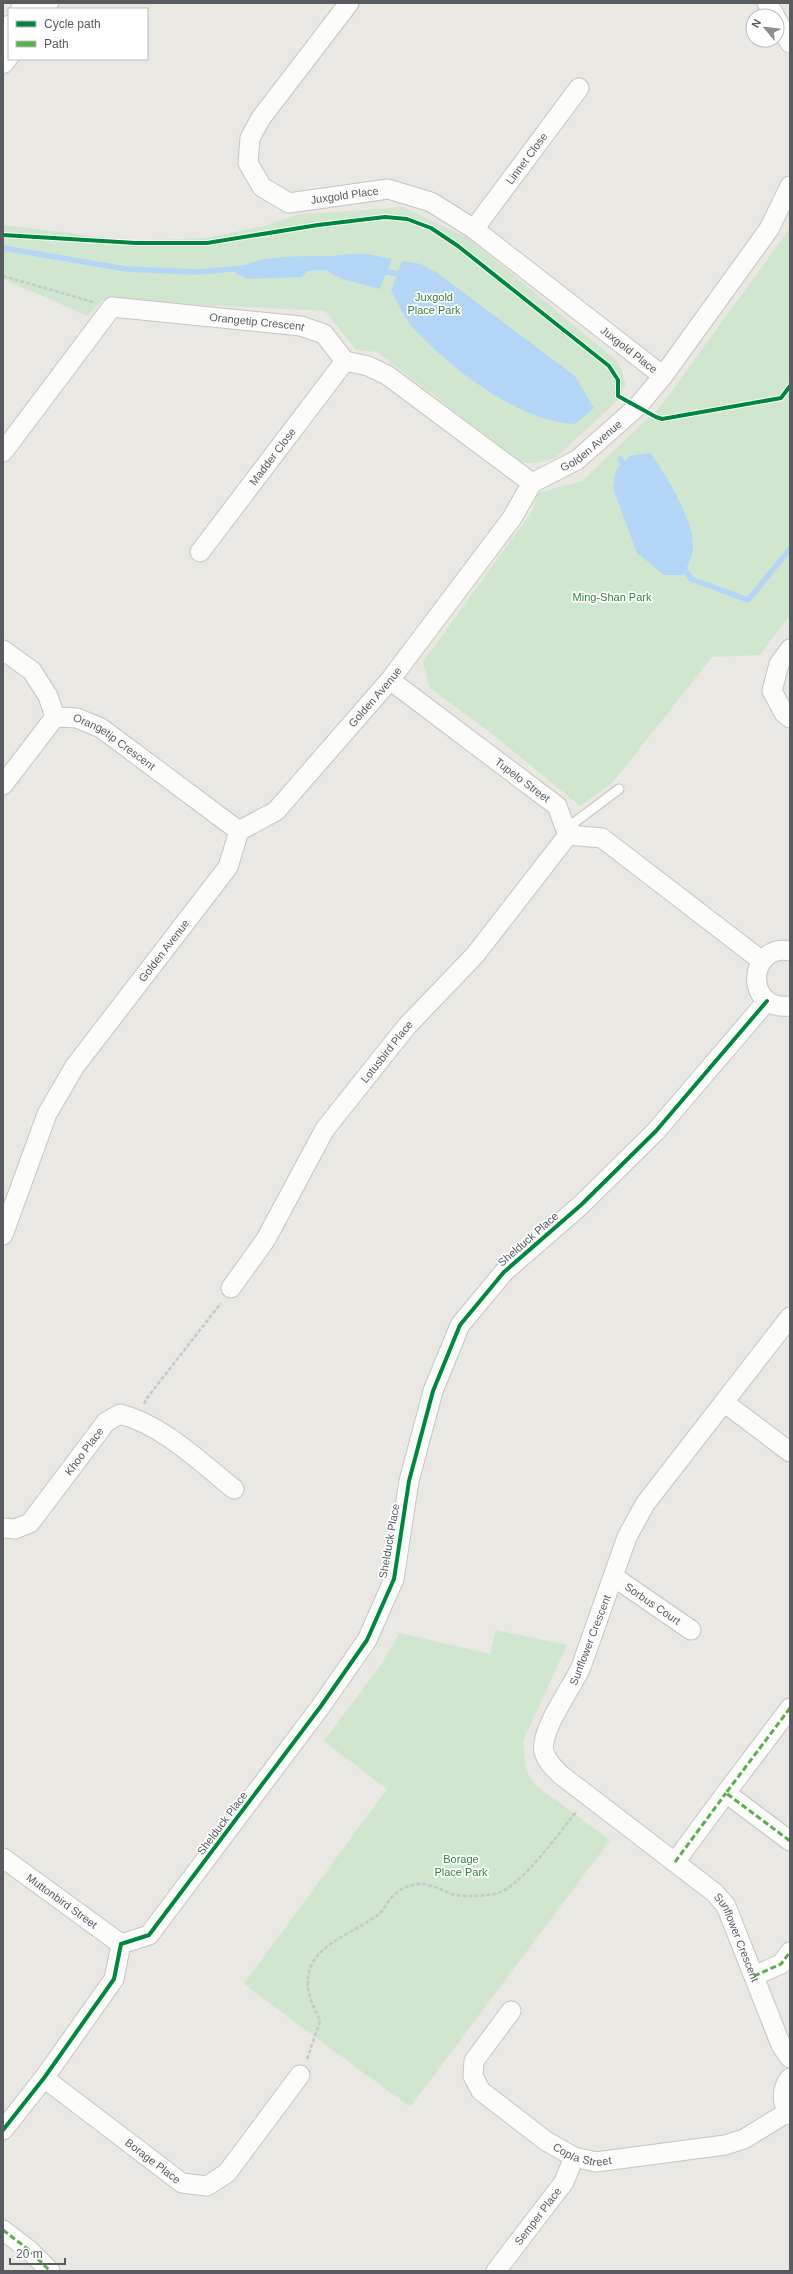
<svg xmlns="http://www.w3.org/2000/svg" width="793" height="2274" font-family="Arial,sans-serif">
	<rect width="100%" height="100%" fill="#e9e8e2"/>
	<path fill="#d0e6ce" d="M403,207L470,239L618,362L626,384L614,404L555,458L536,463L521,462L377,352L356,350L325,311L102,300L88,316L3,279V225L133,241L206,238L265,226L296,215Z
		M790,228V615L760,655L712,657L613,782L580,806L496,737L430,688L423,662L533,510L537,493L582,481L661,406Z
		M496,1630L567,1645L523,1741L526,1770L535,1785L610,1840L410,2107L244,1984L387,1789L324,1741L378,1669L400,1633L490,1654Z"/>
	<path fill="#b3d6f6" d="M350,254H367L392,259L380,289L342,279L325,270L307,271L302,277L247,279L234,272C263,249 315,260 350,254Z
		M402,261L421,264L436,272L575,376L594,408L575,424C518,421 453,370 415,330C405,319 398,303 391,291Z
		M651,453C666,476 691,515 693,543C694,553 688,566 683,575H664L637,553L613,488L616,470L630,456Z"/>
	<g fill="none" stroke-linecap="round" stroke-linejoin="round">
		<path stroke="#b3d6f6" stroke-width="5.5" d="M3,248L126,269L197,272L245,268
			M381,271L404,275
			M620,459L626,469
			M682,565L691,579L748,600L790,549"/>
		<defs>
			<path id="lane" d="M569,834L575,822L619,789"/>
			<g id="street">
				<path id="s1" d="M349,3L261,118L250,138L248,163L262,187L289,203L388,189L431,202L474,229L663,376"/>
				<path d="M767,3L775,16"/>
				<path d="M777,20L790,43"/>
				<path id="s2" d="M474,229L579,88"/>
				<path id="s3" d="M3,452L112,307L301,326L324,334L345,361L368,366L387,375L532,483"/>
				<path id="s4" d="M200,552L345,361"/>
				<path d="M790,649L779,664L772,691L784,713L790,718"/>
				<path id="s5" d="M3,650L32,671L48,696L55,717L77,718L101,728L239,831"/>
				<path id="s6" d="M390,680L557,806L568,835L602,838L762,961"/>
				<path d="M3,785L55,717"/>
				<path d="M790,951C748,943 743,1011 790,1006"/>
				<path id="s7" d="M3,1235L47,1114L75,1066L228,867L239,831L276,811L390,680L512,518L532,483L577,460L637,407L663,376L769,229L790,186"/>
				<path id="s8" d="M231,1288L266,1239L325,1129L407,1026L475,955L568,835"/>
				<path id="s9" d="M790,1317L645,1504L627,1537L581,1667C572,1688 539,1731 544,1752C547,1762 554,1768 561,1775L715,1893L726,1906L781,2045L790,2058"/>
				<path d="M725,1403L790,1452"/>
				<path id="s10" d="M3,1528L15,1529L30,1523L106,1422L120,1414C163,1425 200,1462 234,1489"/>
				<path id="s11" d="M614,1577L691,1630"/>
				<path d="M790,1708L726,1793L790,1841"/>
				<path id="s12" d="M3,1858L121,1944"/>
				<path d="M675,1862L726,1793"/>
				<path d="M754,1976L781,1964L790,1952"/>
				<path id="s13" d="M511,2011L474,2061L473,2076L481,2091L546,2141L574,2157L596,2162L725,2145L744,2139L788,2112"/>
				<path id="s14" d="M44,2078L182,2183L207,2186L227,2173L300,2075"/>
				<path d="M790,2078C781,2089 781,2104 790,2115"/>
				<path d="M3,2130L44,2078L114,1979L121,1944L149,1935L321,1706L367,1640L394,1579L409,1481L433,1391L460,1325L504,1272L581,1205L656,1131L767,1001"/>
				<path d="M3,2230L29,2250L50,2271"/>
				<path id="s15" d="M496,2271L564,2182L574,2157"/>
			</g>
			<path id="secondary" d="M22,9L27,3
				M43,9L47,3
				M3,35L9,27
				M3,62L9,54"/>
		</defs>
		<use href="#lane" stroke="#c5c6c4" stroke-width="11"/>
		<use href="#street" stroke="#c5c6c4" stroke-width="21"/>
		<use href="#secondary" stroke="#c6c7c6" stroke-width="24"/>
		<path stroke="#c4cac7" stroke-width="2.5" stroke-dasharray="4 2" stroke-linecap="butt" d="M3,276L93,302
			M144,1404L147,1398L221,1303
			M307,2059L320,2021C317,2012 311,2003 309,1993C299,1947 351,1936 379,1914C383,1911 385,1906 388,1902C395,1892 406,1885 418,1884C432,1883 443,1892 456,1895C468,1897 486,1896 498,1893C522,1886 560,1831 577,1811"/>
		<use href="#lane" stroke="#fcfcfb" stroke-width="9"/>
		<use href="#street" stroke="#fcfcfb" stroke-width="19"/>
		<use href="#secondary" stroke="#fcfcfb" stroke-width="22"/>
		<path stroke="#58b04a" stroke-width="3" stroke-dasharray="6 3" stroke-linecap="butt" d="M790,1708L726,1793L790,1841
			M675,1862L726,1793
			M754,1976L781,1964L790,1952
			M3,2230L29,2250L50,2271"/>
		<defs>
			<path id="cycleway" d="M3,235L136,243H207L318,225L385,217L407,219L431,228L458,246L609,366L618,380V396L656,417L662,419L781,398L790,386
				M3,2130L44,2078L114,1979L121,1944L149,1935L321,1706L367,1640L394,1579L409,1481L433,1391L460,1325L504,1272L581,1205L656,1131L767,1001"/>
		</defs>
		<use href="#cycleway" stroke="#fff" stroke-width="6"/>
		<use href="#cycleway" stroke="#00873e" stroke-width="4"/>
	</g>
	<g text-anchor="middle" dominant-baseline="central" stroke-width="3.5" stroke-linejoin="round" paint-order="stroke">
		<g font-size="11" fill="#585c61" stroke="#fff">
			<text stroke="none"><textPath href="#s2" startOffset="88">Linnet Close</textPath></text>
			<text stroke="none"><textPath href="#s1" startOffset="308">Juxgold Place</textPath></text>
			<text stroke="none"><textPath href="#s3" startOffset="327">Orangetip Crescent</textPath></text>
			<text stroke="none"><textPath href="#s1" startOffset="644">Juxgold Place</textPath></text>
			<text stroke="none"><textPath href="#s7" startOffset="1002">Golden Avenue</textPath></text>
			<text stroke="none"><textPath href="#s4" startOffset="120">Madder Close</textPath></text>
			<text stroke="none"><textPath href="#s7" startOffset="666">Golden Avenue</textPath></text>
			<text stroke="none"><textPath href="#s5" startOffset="154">Orangetip Crescent</textPath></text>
			<text stroke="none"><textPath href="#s6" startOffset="166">Tupelo Street</textPath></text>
			<text stroke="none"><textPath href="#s7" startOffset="330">Golden Avenue</textPath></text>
			<text stroke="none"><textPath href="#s8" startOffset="284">Lotusbird Place</textPath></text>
			<text transform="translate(528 1239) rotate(-41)">Shelduck Place</text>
			<text stroke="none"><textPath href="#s10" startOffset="118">Khoo Place</textPath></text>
			<text transform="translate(389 1541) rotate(-80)">Shelduck Place</text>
			<text stroke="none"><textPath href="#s11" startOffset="47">Sorbus Court</textPath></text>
			<text transform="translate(590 1640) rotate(-69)">Sunflower Crescent</text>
			<text transform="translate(222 1823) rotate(-53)">Shelduck Place</text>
			<text stroke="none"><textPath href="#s12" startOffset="73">Muttonbird Street</textPath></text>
			<text stroke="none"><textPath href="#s9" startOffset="779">Sunflower Crescent</textPath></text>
			<text stroke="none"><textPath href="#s13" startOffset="216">Copla Street</textPath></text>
			<text stroke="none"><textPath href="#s14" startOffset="137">Borage Place</textPath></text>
			<text stroke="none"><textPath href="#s15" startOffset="69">Semper Place</textPath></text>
		</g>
		<g font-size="11" fill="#33863c" stroke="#fff">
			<text x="434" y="297">Juxgold<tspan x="434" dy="13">Place Park</tspan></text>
			<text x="612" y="597">Ming-Shan Park</text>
			<text x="461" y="1859">Borage<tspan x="461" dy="13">Place Park</tspan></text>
		</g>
	</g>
	<rect width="793" height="2274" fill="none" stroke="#585c61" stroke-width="8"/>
	<rect x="8" y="8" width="140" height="52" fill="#ffffff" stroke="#bcbec0"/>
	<rect x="16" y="21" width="20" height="6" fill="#00873e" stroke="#bcbec0"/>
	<text x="44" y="28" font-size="12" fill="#585c61">Cycle path</text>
	<rect x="16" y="41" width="20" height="6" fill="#58b04a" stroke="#bcbec0"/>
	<text x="44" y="48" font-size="12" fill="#585c61">Path</text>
	<g transform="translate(765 28) rotate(298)"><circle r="19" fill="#ffffff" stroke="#bcbec0"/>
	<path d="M0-3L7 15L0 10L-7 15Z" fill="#8b8d8e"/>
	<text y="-6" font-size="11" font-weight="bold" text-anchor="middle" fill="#585c61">N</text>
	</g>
	<path d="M10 2258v6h55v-6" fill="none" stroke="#585c61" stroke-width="2"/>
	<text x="16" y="2258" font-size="12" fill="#585c61" stroke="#ffffff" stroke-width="3" paint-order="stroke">20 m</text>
</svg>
